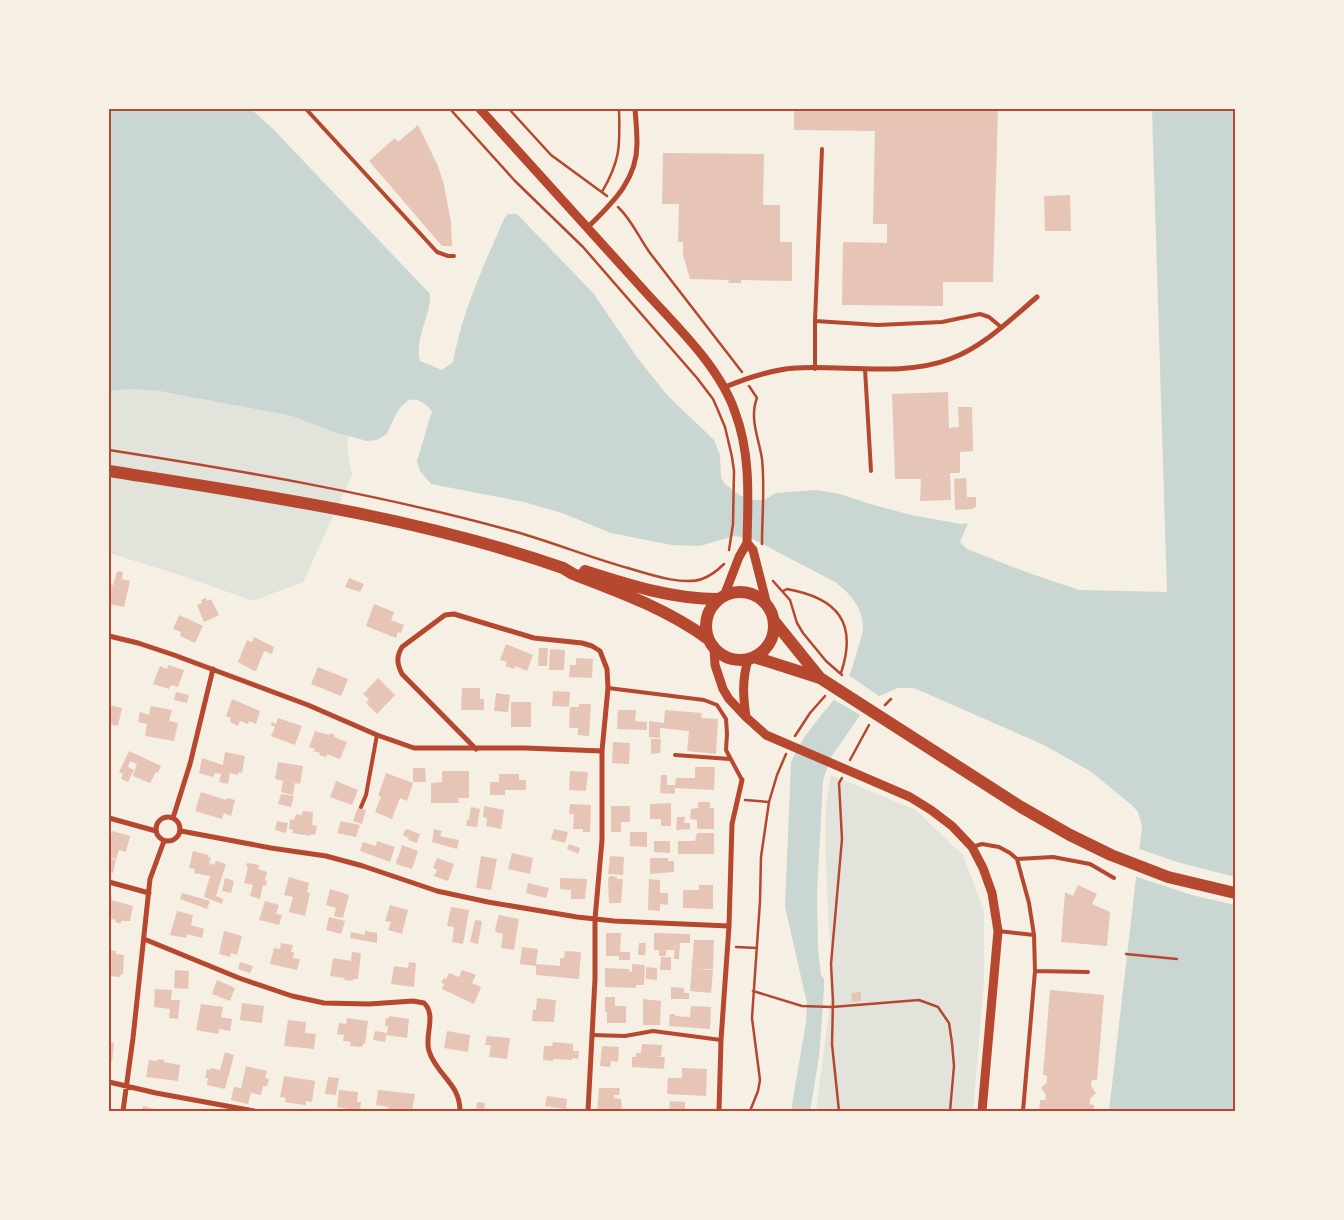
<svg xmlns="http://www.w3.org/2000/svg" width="1344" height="1220" font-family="Ubuntu,sans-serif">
	<rect width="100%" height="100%" fill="#f6efe4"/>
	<path fill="#e2e4dc" d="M131,389L159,391L292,416L333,432L348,436L347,445L352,475L303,582L253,601L180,575L109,553V391Z
		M831,775L916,810L963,855L984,911V982L973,1111H816L833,982L828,915L825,837L826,805Z"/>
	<path fill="#c9d6d2" d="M109,109H251L273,129L430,294C431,316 414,338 420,361L442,370L453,362C462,312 484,265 504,219L508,214H517L593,293L639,360L660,386L670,398L714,440L720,455L721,478L725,484L741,496L751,500H764L776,493L817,490L840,494L870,504L911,515L961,524L968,523L960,542L967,549L1026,572L1079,590L1167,592L1152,109H1235V1111H1109L1142,826L1138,812L1133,806L1090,771L1042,744L914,688H898L877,697L863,711L831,757L823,780L817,894L818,949L821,975L824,979V989L819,1057L810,1111H791L806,1022L807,1003L785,907L791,763C802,733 826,713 843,687C849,678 853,666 856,655C858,647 862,638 863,629C864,609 850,593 835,582L753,539L734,536L700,546L672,545L611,533L562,513L524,502L431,484L420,471L417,461L432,411C407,383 397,412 387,434L377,440L367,441L333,432L292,416L159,391L131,389L109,391Z"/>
	<path fill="#f6efe4" d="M847,674L882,698L862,716L831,698L842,685Z
		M1137,848L1177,862L1235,877V905L1192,895L1134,876Z"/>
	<path fill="#e6c5b7" d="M794,109H998L993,282H943V306L842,305L843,242L887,243V224H873L875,131L794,130Z
		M418,125L438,166L444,185L451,222L452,246H442L369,161L395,138L398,142Z
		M663,153L764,154L763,205H780V242H792V281L741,280V283H728L729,280L690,279L683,255V242H678L679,204H662Z
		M1070,195L1071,231H1045L1044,196Z
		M948,392L949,428L959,427L958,407H972L973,451L960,452V473H950L951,500L920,501L921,479H895L892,394Z
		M966,478L967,497H976V507L973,508V509L955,510L954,479Z
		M117,571L123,572L122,579L130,581L124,607L109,604L111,585H113Z
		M349,578L364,584L360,592L345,587Z
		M206,598L207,601L211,599L219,615L204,622L197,605L202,603L201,600Z
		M374,604L394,612L391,620L404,625L401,633L398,632L396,638L366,626Z
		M179,615L203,626L195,643L180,636L181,632L173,629Z
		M254,637L274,647L272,654L264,651L256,671H254L238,662L247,640L252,642Z
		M506,644L533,655L527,671L515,666L514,669L505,666L507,662L500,660Z
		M539,648H548L547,666H538Z
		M550,649L565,650L564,670H549Z
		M576,658L593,659L592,678L569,677L570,665H576Z
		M168,665L184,670L178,687L171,685L169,689L153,684L160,666L167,669Z
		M318,667L348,679L341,696L311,684Z
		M378,678L395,695L377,714L366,703L369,699L363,694Z
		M462,688H480V699H484V710H461Z
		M553,691L570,692L569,707L552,706Z
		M176,692L189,695L187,703L174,700Z
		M496,693L510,695L508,712L494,711Z
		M232,699L260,711L256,724L249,721L248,724L240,721L238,726L232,723L230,721L231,718L226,716Z
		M511,702H531V727H511Z
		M579,704H591L589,736L578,735V728H569L570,707H579Z
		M109,705L122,708L118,726L109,724Z
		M151,706L172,710L169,721L178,723L174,741L145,736L147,724L138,722L140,712L149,715Z
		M618,710H636L635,721L647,722V730L617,729Z
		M665,710L702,713L701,718L718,719L716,754L687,751L689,731L660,728V738L649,737V721L664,723Z
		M278,718L302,726L295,745L271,736L275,727L271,725L272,722L276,724Z
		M315,731L329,735L330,733L335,735L334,737L347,742L340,759L327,754L326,757L319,755L320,753L313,751L315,749L309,747Z
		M651,739H661L660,753L651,754Z
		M613,742L630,743L629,764L612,763Z
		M129,751L161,766L158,773L156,772L150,783L133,776L137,764L130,761L128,767L134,770L128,782L121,779L123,774L119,772Z
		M225,752L245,756L242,773L239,772L238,775L230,773L228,784L219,782L221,774L215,773L213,777L199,773L202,758L223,765Z
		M278,762L303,766L300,784L295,783L293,795L281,792L283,781L275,779Z
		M695,767H715L714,790L675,788V794L660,793L661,775H667V785H675L676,778H695Z
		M413,768H425L426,782H413Z
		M442,771H469V798H458L459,803H431V783L442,782Z
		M570,771L588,772L586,791L569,790Z
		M386,773L413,783L407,801L400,798L392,819L375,812L381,797L378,796Z
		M499,774H519V780H526V790H505V795H490V782H499Z
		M336,781L358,790L352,805L330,797Z
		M201,792L226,800L227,798L235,800L231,816L224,813L222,819L195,811Z
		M281,794L294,796L291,807L278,804Z
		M698,802H710V808H714V829H697V820L690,819L691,809L698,808Z
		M671,803V826H661V819H650V804Z
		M570,804L591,805L590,832H583V829H573L574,814H569Z
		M484,806L504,810L501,829L486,826L487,818L483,817Z
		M611,806H630V822H621V832H611Z
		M358,807L366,810L362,824L353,821Z
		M471,807L480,809L477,827L466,826L467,819L469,820Z
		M303,811L313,812L312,825L317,826L315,835L311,834L310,836L292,833L293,830L289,829L290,819L294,820L296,814L302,815Z
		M677,817H685L684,823H690V829L676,830Z
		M277,821L288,823L286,833L275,830Z
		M341,821L360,825L356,837L337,833Z
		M407,829L420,834L417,843L408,840L409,838L403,835L405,830Z
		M434,829L442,831L440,836L459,840L457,849L432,842Z
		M554,829L568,832L565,843L551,839Z
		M112,831L130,836L126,852L119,850L116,859L109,857V843Z
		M630,832H647V847L630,846Z
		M697,833H714V854H678V841H695Z
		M377,841L395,847L390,862L360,851L363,842L376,846Z
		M654,841H670V853L654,852Z
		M569,844L580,848L578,854L567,849Z
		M402,845L418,851L412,869L396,864L397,857L398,858Z
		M193,851L209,855L208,857L211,858L209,863L214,865L216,861L226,864L216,896L223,899L222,904L204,897L210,876L194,873L195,869L189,868Z
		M512,853L533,858L530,874L508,869Z
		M481,856L497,859L491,890L476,888Z
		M610,856L624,857L623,875L608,874Z
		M109,858L116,860L113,873L109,872Z
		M437,858L454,864L448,881L434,876L437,870L433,868Z
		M650,858H668V861H674V872L650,874Z
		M247,863L259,865L258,869L267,872L265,880L267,881L266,886L263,885L260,899L250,896L253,885L244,883L248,867L246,866Z
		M610,876L617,877V879H623L621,903H609L608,879Z
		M289,877L309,883L307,892L310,893L305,916L289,912L293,897L284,895Z
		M225,878L234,881L231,893L222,891Z
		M560,878L587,879L585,899H571V890L560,889Z
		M649,879L660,880V893H668V905L660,904V911L648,910Z
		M528,883L549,888L546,898L526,893Z
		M699,885H713V909L683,908V890H699Z
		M1078,885L1097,894L1092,904L1110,912L1107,946L1061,942L1065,892L1073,896Z
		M330,889L349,895L343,918L334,916L336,908L326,905Z
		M182,893L210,901L207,909L180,899Z
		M109,895L112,896L111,900L133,906L130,921H121V924L115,922L116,920L109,918Z
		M265,901L279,905L276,914L282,915L279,925L259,920Z
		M390,905L408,910L402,934L388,930L391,922L385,921Z
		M451,907L469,910L463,944L452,942L454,927L447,926Z
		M177,911L193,915L191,925L204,929L202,938L187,934L186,938L170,935Z
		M499,915L519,919L514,950L501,948L503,934L496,932L495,929Z
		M329,917L345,921L341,934L326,930Z
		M475,920L482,921L478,944L470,942Z
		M224,931L242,936L237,955L231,953L230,957L219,954Z
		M365,931L377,933V943L350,938L351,932L365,935Z
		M606,933H621L620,952H630V960H619V956H606Z
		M654,933L690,934V943H680L679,959H674L675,943L674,950H666V956H659V950H654Z
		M694,940H714L713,969H696L713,970L711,993L690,991Z
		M281,943L293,945L291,952H294L293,958L300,959L297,970L270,964L274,948L280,949Z
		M639,943H646L645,955H638Z
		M522,947L538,949L536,964L560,966V958H564L565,951L581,952L579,979L536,975V966L520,964Z
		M109,950L116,951V954L124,955L123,974H121L120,977L109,976Z
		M352,952L361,953L358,979H353V981L344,980L345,978L330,976L333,958L351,961Z
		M661,957H671V970H660Z
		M240,962L253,966L250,973L238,969Z
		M409,962L416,963L414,987L391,984L394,966L408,968Z
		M632,964L645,965L644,985H636V988L605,987V968L629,969V971L632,972Z
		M646,967L657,968V980L646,979Z
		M175,970L189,971L188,989L174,988Z
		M462,970L476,975L472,983L481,987L474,1004L442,989L444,984L441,982L444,978L446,979L449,973L459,977Z
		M217,980L235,988L230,1001L212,994Z
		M671,987L684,988V993H689V999H671Z
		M155,989L172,990L171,1000H180L178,1019L169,1018L170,1009L154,1007Z
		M1050,990L1104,995L1097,1080H1092L1091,1086L1096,1093L1090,1099V1104L1094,1105V1111H1039L1040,1100H1045L1046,1095L1041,1088L1047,1082V1076L1043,1075Z
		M861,992V1001L852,1002L851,993Z
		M605,997H615V1006H626V1023H607V1012H605Z
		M537,998L556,1000L554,1022L532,1021L533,1010H536Z
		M643,999L661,1001L660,1025H643Z
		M242,1003L264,1006L262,1023L240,1020Z
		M201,1004L223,1007L221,1017L232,1019L230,1031L219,1029L218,1034L196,1030Z
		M691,1006L711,1007L710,1029L669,1026L670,1014H675V1016L690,1017Z
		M389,1016L409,1019L407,1038L386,1035L385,1042L373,1040L375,1031L387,1033L388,1026H385L386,1018H389Z
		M347,1018L368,1021L365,1044H363L362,1047L350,1046L351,1042L343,1041L344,1035L337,1034L339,1023L346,1024Z
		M288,1020L306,1022L305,1033L316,1034L314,1049L284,1046Z
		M447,1031L470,1035L468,1052L444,1048Z
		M487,1036L510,1038L507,1059L489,1057L491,1045H485Z
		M109,1042L114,1043L112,1062H109Z
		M553,1042L573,1044V1051H579L578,1059L572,1058V1060L553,1059V1061L543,1060L544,1046H552Z
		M642,1044L662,1045L661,1056L657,1057H665L664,1069L632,1067V1057H636V1053H641Z
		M602,1046L619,1047L618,1062L611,1061L610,1067L600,1066Z
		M225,1052L234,1055L225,1089L207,1085L208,1078H205L207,1069L210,1070L211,1068L220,1070Z
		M158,1059L164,1060V1062L180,1065L178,1081L146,1077L149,1060L157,1061Z
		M246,1066L267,1071L265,1078L269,1079L267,1086H263L261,1095L251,1093L248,1104L231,1100L234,1087L241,1088Z
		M682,1068L707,1069L706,1096L667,1094L668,1078H682Z
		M284,1076L315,1081L312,1102L306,1101V1105L296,1104L285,1102L286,1098L280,1097Z
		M328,1077L339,1078L336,1095L325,1094Z
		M599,1088H620L619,1095H614V1098L621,1099L622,1111H597Z
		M339,1090L358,1092L357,1102H361L360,1111H349V1109L337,1107Z
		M378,1090L415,1094L412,1111L401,1110V1111H388V1107L376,1105Z
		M547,1096L567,1099L566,1109L545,1106Z
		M670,1101L685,1102V1111H669Z
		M477,1102L485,1103L484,1111H476Z
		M143,1106L163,1111H142Z"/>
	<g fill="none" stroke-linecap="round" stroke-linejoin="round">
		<path stroke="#b5482f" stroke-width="2.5" d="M450,109L515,181L583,247L697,378L713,399L717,408L725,427L732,457L734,471L733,524L729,550
			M509,109L551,155L607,196
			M602,192C621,159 620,145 619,109
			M618,207C632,220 639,238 650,253L742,372
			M749,386L757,398C749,418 759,439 762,459C765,487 762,516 762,544
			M109,450C243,471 378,494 509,530C550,541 588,557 628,568C648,574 683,586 702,579C710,576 718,570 724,564
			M773,581L790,600L797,623L803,633L826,661L842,675
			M783,591L787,589C837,598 858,622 841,673
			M885,705L891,699
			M795,736L810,713L825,696
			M850,760L869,725
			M745,800L769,802
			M736,947L757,948
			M1126,954L1177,959
			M753,991L802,1006L832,1007L919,1000L938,1007L949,1023L952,1043L954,1066L950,1111
			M750,1111L758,1091L760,1080L752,1018L760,901L761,857L769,802L777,775L786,754
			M839,1111L832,1044L833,1001L831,964L842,839L839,783L842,778"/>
		<path stroke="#b5482f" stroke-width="4" d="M306,109L437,252L448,256H454
			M815,321L878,325L942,322L980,314L989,317L1001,327
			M815,369V321L822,149
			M865,369L871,471
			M608,688L704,700L717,705L726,719L727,734L726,750L742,780
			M675,755L730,759
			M361,807L366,795L377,735
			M972,847L982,844L999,847L1010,853L1017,859L1029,903L1034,935L1035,971L1023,1111
			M1017,859L1053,857L1090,864L1114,878
			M998,931L1034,935
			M1035,971L1088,972
			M592,1035L625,1036L653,1031L721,1040"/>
		<path stroke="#b5482f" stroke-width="5" d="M587,228C611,204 637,181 637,144C637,132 636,120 635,109
			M725,387C747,378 770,370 795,368C844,365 903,377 950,359C983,347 1011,319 1037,297
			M109,636L138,643L174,655L308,705L377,735L414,748H525L602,751
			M476,749L402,674C397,664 396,657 402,647L445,615L454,614L534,638L582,643L592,646L600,651L607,669L608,688L602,751V840L595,919V979L588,1111
			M156 829a12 12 0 1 1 24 0a12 12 0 1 1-24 0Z
			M109,818L156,831
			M173,818L190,764L213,669
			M181,831L271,848L326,856L363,866L437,891L488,902L577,917L614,921L729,926
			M109,882L149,893
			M144,939L239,978L292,996L324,1003L369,1004L413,1001L424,1003C437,1015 424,1036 429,1051C437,1076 460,1083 460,1111
			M109,1082L156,1093L254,1111
			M123,1111L133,1038L150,879L164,841
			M719,1111L721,1040L729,926L732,824L742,780"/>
		<path stroke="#b5482f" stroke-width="9" d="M480,109C533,168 586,227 640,286C673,323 719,365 735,412C751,454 748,499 747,543
			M747,543L753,550L767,605
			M724,596L739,557L747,543
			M714,649L715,665L723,689L729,699L746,717L766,735L910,797L931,810L952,826L972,847L983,868L992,893L998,931L982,1111
			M746,717C743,696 742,680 748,660"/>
		<path stroke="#b5482f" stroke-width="12" d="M109,471C261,495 417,517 563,568L573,574C620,592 667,609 708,639
			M585,571C629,585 672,599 718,599
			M706 626a34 34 0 1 1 68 0a34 34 0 1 1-68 0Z
			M774,621L820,678
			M754,657L820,678L1021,807L1070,835L1111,855L1168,877L1235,893"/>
	</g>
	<rect width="1344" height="1220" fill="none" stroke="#f6efe4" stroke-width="220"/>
	<rect x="110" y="110" width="1124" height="1000" fill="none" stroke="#b5482f" stroke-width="2"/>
</svg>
